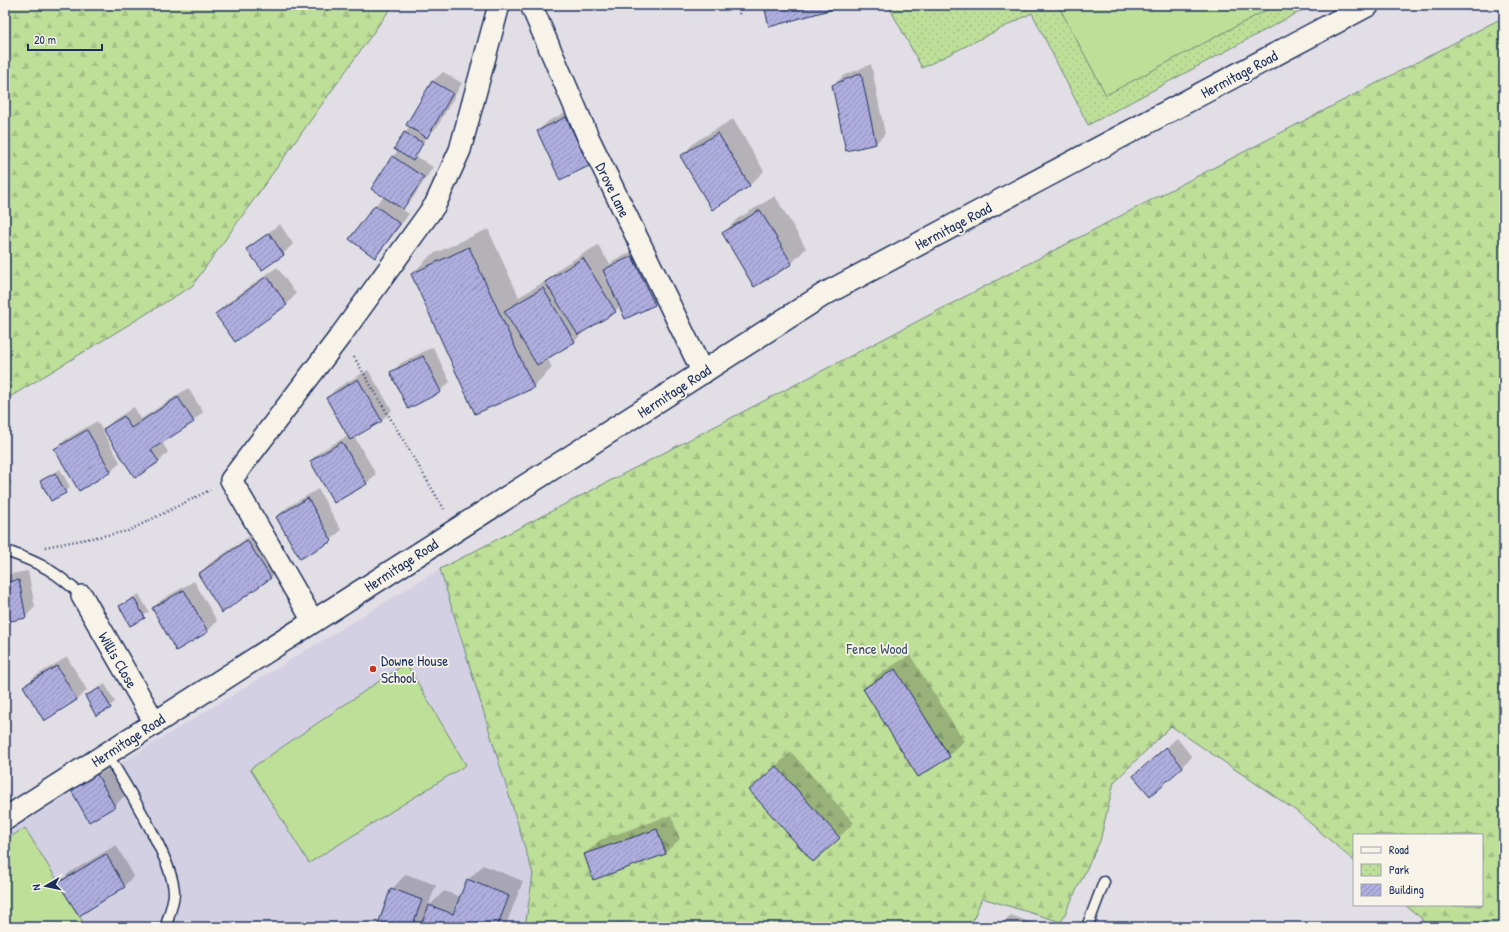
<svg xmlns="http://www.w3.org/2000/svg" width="1509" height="932" font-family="'Patrick Hand',sans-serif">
	<defs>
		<pattern id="forest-firs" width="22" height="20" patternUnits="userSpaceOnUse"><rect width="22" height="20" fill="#bedf98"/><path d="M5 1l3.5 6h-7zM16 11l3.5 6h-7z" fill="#a3c085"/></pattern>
		<pattern id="park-dots" width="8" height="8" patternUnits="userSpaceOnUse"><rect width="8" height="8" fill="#bedf98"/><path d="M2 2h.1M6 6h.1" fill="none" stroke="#a3c085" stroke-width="1.8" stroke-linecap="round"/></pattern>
		<pattern id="building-hatch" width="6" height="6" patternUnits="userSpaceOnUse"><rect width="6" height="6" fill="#b0aedf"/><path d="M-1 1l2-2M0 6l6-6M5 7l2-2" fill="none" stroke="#8e8eb8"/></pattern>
	</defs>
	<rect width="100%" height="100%" fill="#e2dee5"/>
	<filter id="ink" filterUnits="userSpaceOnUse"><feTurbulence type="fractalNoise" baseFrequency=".025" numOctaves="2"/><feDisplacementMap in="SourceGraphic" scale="8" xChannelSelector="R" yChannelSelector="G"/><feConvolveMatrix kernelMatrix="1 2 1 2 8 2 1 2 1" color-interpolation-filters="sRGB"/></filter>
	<g filter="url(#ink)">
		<path fill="#d3d0e3" d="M440,569L533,874L525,927H5V833Z"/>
		<path fill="url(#forest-firs)" stroke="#6c877b" d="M5,5H393L192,286L5,400Z
			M1504,17V927H1426L1421,918L1405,905H1482V835H1354V861L1295,810L1171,726L1114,782L1100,841L1061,922L982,898L970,927H525L533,874L440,569Z"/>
		<path fill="url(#park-dots)" stroke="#6c877b" d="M888,5H1312L1088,125L1032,13L922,68Z"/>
		<path fill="#bedf98" stroke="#6c877b" d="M1058,5H1276L1106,95Z
			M406,663L466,765L309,863L250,769Z
			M25,828L86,927H5V840Z"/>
		<path fill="#0003" d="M871,64L885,134L875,144L833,86L843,76Z
			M443,72L462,83L437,127L426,138L416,156L433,167L413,198L402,209L409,214L384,247L374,257L375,205L385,196L392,157L398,151L396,149L405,132L411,127L408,124L433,81Z
			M576,108L598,156L588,166L538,131L548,121Z
			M733,119L764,171L749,186L681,156L695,142Z
			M775,196L806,248L792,263L754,286L723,234L737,219Z
			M280,224L293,244L283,254L262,269L248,249L258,240Z
			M488,229L519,297L549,279L561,267L598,245L610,264L614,260L642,247L664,295L654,305L621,306L615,311L586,329L575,341L547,357L552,368L533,387L412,274L431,255Z
			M277,267L296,294L287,304L236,341L216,314L226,304Z
			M433,347L450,382L440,391L391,373L401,363Z
			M368,370L392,410L382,420L354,436L376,474L366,484L311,461L321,451L349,435L327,398L337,388Z
			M188,388L203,412L193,421L162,442L168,452L159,462L135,477L104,429L114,420L134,407L141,419Z
			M97,421L120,462L111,472L56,449L65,440Z
			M60,469L70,487L65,492L41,481Z
			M5,471L12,483L5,490Z
			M318,489L341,530L331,540L277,517L286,508Z
			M257,531L280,568L270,578L199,574L209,564Z
			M28,571L35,607L25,617L5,621V575Z
			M194,581L217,621L208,631L177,649L153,608L163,599Z
			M139,594L149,612L130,625L120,606Z
			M910,655L964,741L949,756L918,776L864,689L879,674Z
			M67,657L87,690L77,700L45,719L25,686L34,677Z
			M105,684L115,702L97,715L86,696Z
			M1177,738L1192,757L1150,795L1144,767Z
			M791,752L854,823L813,861L750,790Z
			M107,765L124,796L115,806L90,820L72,790L82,780Z
			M671,815L680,839L665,853L585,854L600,840Z
			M116,845L134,876L124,886L79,915L60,883L69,873Z
			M483,865L523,881L505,927H378L392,889L406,874L436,885L428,907L444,891L461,897L468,880Z
			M1011,915L1044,927H999Z"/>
		<path fill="url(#building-hatch)" stroke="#1b2f5e" d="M764,5H847L769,27Z
			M861,73L876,144L846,151L832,85Z
			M432,81L453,93L427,138L406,125Z
			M566,117L589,166L560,180L537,131Z
			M404,132L423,143L413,161L394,149Z
			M718,133L750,186L712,210L680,156Z
			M392,156L424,177L403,209L371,189Z
			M375,205L400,224L375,258L349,239Z
			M760,210L792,264L754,287L722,233Z
			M269,233L284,255L262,270L246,249Z
			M469,247L534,388L475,414L411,274Z
			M632,256L655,305L625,319L603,270Z
			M583,258L616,312L578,335L545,282Z
			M267,276L287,305L235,342L215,314Z
			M543,288L575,342L537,365L504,311Z
			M423,356L441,392L408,409L390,372Z
			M358,379L382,421L350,440L326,398Z
			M178,397L194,422L151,450L159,462L135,478L103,429L124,416L131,428Z
			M87,430L111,472L79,491L54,449Z
			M342,442L367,484L334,503L310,461Z
			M55,473L66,493L51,501L40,481Z
			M308,498L332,541L300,559L276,517Z
			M247,540L271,578L222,613L198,574Z
			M19,580L26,618L5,622V582Z
			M184,590L208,632L176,651L152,608Z
			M134,598L145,618L130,626L119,606Z
			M57,666L77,700L44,721L23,686Z
			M895,669L950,757L918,777L863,689Z
			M100,688L111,708L96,716L85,696Z
			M1166,747L1183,767L1150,796L1133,776Z
			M776,766L840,838L813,862L749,790Z
			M97,774L115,807L89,822L71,790Z
			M657,829L666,854L593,880L584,854Z
			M106,854L125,887L79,916L58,883Z
			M467,879L509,896L497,927H420L429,905L453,914Z
			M391,888L422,900L412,927H377Z"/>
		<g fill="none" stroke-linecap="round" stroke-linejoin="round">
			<defs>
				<path id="service" d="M5,553L9,552C43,564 56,572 82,596
					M107,754C124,783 175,862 174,894C173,905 168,917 166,927
					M1087,927L1104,882"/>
				<path id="minor" d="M531,5L588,137L703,373
					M82,596L155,723
					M313,621L231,480L341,335L435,205L460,150L499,5"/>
				<path id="tertiary" d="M5,819L823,295L1368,5"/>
			</defs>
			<use href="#service" stroke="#1b2f5e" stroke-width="13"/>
			<use href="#minor" stroke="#1b2f5e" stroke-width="24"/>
			<use href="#tertiary" stroke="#1b2f5e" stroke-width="25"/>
			<path stroke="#1b2f5e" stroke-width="2.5" stroke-dasharray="1 3" stroke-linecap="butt" d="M739,14L742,5
				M354,357L444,509
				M45,547L128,531L210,490"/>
			<use href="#service" stroke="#f7f3e8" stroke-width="10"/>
			<use href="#minor" stroke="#f7f3e8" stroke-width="21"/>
			<use href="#tertiary" stroke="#f7f3e8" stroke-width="22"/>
		</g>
	</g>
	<circle fill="#c8321e" stroke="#f7f3e8" stroke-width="1.5" cx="373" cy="669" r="4"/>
	<g text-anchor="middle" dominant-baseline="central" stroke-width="3.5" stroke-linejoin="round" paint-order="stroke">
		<g font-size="15" fill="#1b2f5e" stroke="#f7f3e8">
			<text transform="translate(1239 74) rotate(-28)">Hermitage Road</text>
			<text transform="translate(613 190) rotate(64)">Drove Lane</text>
			<text transform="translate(953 226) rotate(-28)">Hermitage Road</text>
			<text transform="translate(674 391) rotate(-33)">Hermitage Road</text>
			<text transform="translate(401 565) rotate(-33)">Hermitage Road</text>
			<text transform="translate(118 660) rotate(60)">Willis Close</text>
			<text transform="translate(128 740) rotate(-33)">Hermitage Road</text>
		</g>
		<g font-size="15" fill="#3c526a" stroke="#f7f3e8">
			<text x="877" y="648">Fence Wood</text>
		</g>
		<g font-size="15" fill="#1b2f5e" stroke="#f7f3e8" text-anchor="start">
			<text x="381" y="660">Downe House<tspan x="381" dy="17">School</tspan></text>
		</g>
	</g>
	<rect width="1509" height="932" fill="none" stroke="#f7f3e8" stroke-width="20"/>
	<rect x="10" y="10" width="1489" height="912" fill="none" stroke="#1b2f5e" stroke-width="1.5" filter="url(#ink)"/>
	<rect x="1353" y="834" width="130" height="72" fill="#f7f3e8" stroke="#9fa5b1"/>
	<rect x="1361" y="847" width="20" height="6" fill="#f7f3e8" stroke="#9fa5b1"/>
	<text x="1389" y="854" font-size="12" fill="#1b2f5e">Road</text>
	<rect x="1361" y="864" width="20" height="12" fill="url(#park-dots)" stroke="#9fa5b1"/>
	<text x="1389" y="874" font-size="12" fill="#1b2f5e">Park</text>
	<rect x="1361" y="884" width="20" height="12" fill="url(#building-hatch)" stroke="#9fa5b1"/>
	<text x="1389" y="894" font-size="12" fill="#1b2f5e">Building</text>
	<g transform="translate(46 886) rotate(261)" stroke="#f7f3e8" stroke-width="3" paint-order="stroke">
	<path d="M0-3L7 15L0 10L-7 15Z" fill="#1b2f5e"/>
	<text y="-6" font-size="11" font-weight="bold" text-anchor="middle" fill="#1b2f5e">N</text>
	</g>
	<path d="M28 44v6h74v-6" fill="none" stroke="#1b2f5e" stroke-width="2"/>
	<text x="34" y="44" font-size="12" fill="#1b2f5e" stroke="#f7f3e8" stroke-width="3" paint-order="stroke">20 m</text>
</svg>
